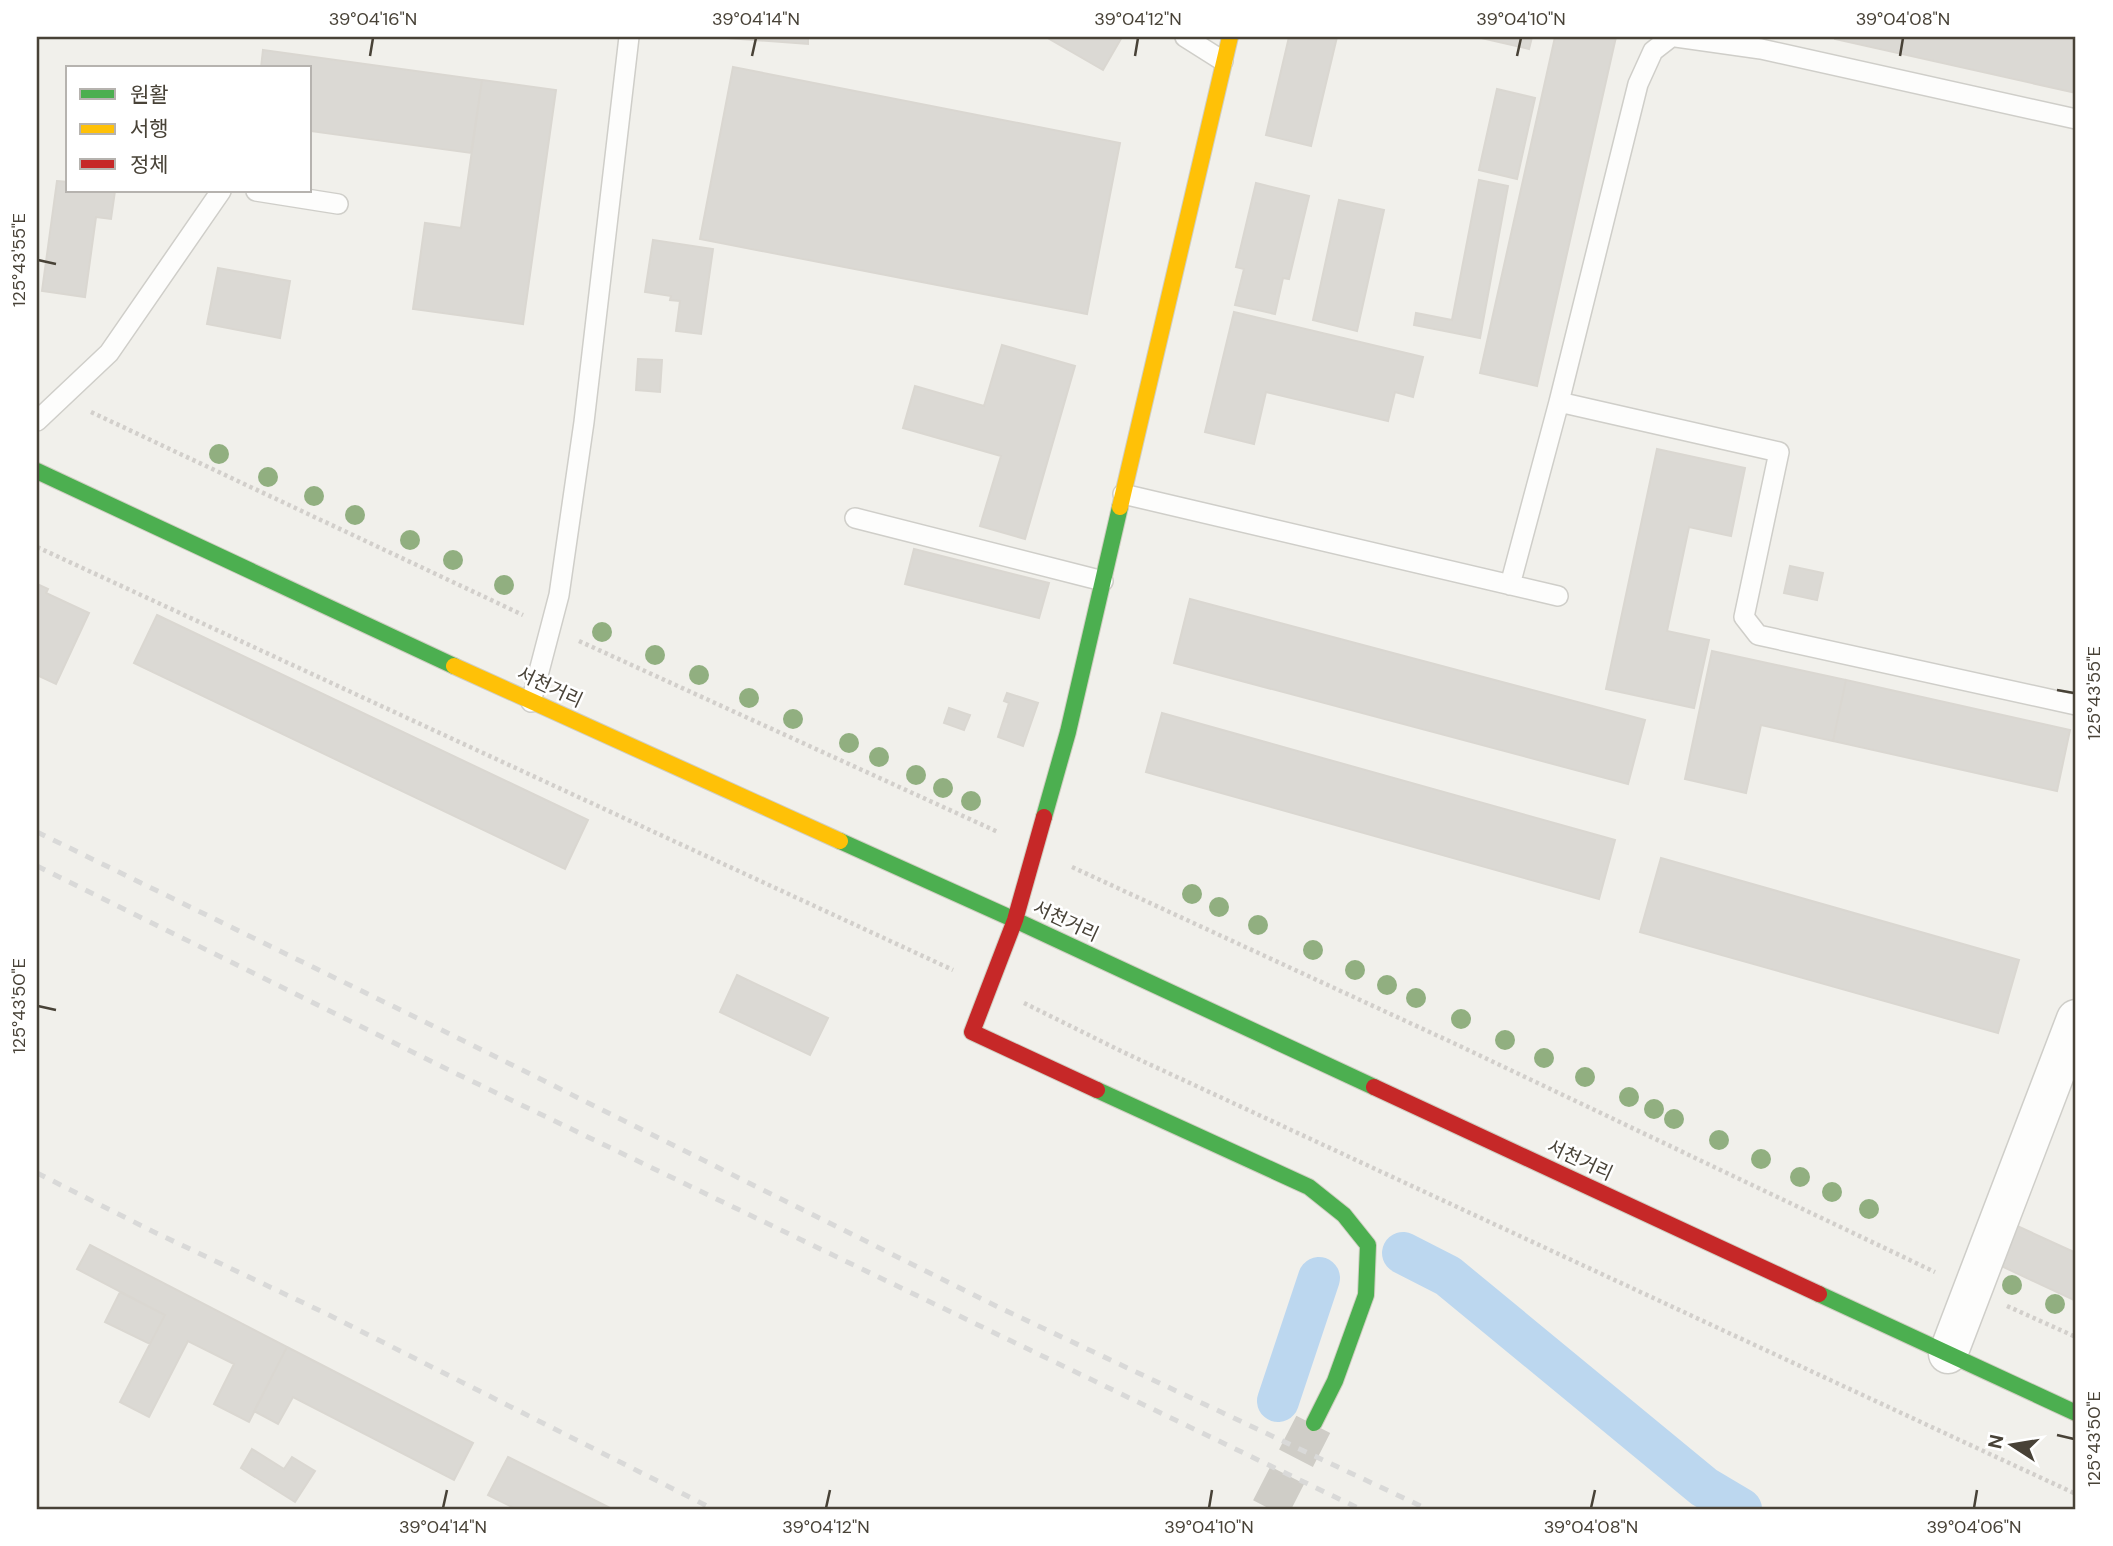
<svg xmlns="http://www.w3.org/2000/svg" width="2113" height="1546" font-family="'DM Sans','Noto Sans KR',sans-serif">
	<rect width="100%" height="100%" fill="#f1f0eb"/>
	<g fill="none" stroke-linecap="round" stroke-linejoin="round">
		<path stroke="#bcd7ef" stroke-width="42" d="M1403,1253L1448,1276L1704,1487L1741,1509
			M1278,1401L1319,1278"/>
	</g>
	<path fill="#dbd9d4" stroke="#dad7d1" stroke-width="2" d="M713,37H808V44Z
		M1046,37H1122L1103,70Z
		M1289,37H1337L1311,146L1266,135Z
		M1477,37H1532L1529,49Z
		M1555,37H1616L1537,386L1480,373Z
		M1835,37H2076V93L1835,39Z
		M263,50L482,80L471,153L310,131V68H261Z
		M733,67L1120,143L1087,314L700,239Z
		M482,80L556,90L523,324L413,309L425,223L461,228Z
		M1497,89L1535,98L1517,179L1479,170Z
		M1479,180L1508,186L1480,338L1414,325L1416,313L1452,320Z
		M57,181L68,182V191H115L111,219L96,217L85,297L42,291Z
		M1256,183L1309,196L1289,279L1283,278L1275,314L1235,305L1244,269L1236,267Z
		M1339,200L1384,210L1357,331L1313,320Z
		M653,240L713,249L701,334L676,331L680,301L670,300L671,296L645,292Z
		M218,268L290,281L280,338L207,324Z
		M1234,312L1423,357L1413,397L1395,392L1388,421L1266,392L1254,444L1205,432Z
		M1002,345L1075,366L1025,539L980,526L1001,456L903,428L915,386L984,406Z
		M638,359L662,360L660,392L636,390Z
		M1657,449L1745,468L1731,536L1689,527L1667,631L1709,640L1694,708L1606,689Z
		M914,549L1049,583L1039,618L905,584Z
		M1790,566L1823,573L1817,600L1784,593Z
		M37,584L48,589L46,593L89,613L56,684L37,675Z
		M1190,599L1645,720L1628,784L1174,663Z
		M157,615L588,820L565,869L134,663Z
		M1712,651L1846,680L1833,741L1761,725L1746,793L1685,779Z
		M1846,680L2070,730L2057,791L1833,741Z
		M1007,693L1038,703L1023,746L998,737L1009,703L1004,701Z
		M949,708L970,715L964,730L944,723Z
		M1162,713L1615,840L1599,899L1146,772Z
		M1661,858L2019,960L1998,1033L1640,932Z
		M737,975L828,1018L810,1055L720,1012Z
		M2015,1225L2076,1253V1301L1997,1264Z
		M90,1245L287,1347L249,1422L214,1404L234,1364L188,1341L149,1417L120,1402L165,1315L77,1269Z
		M120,1292L165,1315L150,1344L105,1322Z
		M287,1347L473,1443L454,1480L293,1397L278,1424L254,1411Z
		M252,1449L284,1469L292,1457L315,1471L295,1502L241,1468Z
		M508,1457L612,1509H516L488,1495Z"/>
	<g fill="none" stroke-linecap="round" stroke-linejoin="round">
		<path stroke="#cfcdc7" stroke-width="38" stroke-dasharray="38 19" stroke-linecap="butt" d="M1270,1509L1314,1423"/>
		<defs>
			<path id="lane" d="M1185,37L1223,61
				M1676,37L1761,49L2076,119
				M256,191L338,204
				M1559,402L1638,84L1653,51L1671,37
				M37,421L109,353L221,191
				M1123,494L1558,596
				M855,518L1103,581
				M1510,585L1559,402L1779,452L1744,617L1758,635L2076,705
				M531,702L559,595L584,422L629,37"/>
			<path id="street" d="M1948,1354L2076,1019"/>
			<path id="fast" d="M37,471L454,666
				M1044,817L1068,732L1120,507
				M840,841L1015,920L1374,1087
				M1097,1090L1309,1187L1344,1215L1368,1245L1366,1295L1335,1381L1314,1423
				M1819,1294L2076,1413"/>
			<path id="slow" d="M1120,507L1230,37
				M454,666L840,841"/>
			<path id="jam" d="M1044,817L1015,920L972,1032L1097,1090
				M1374,1087L1819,1294"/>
		</defs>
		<use href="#lane" stroke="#cfcec9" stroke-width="22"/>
		<use href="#street" stroke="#cfcec9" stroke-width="41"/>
		<use href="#fast" stroke="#d0cec2" stroke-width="18"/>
		<use href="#slow" stroke="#d0cec2" stroke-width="18"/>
		<use href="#jam" stroke="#d0cec2" stroke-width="18"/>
		<path stroke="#d2cfcb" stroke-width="4.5" stroke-dasharray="3.5 3.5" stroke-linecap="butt" d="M91,412L523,615
			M37,547L953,970
			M579,641L998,832
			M1072,867L1462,1047L1935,1272
			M1024,1003L1123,1052L2076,1494
			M2007,1306L2076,1337"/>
		<use href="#lane" stroke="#fdfdfc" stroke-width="19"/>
		<use href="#street" stroke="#fdfdfc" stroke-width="38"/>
		<use href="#fast" stroke="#4caf50" stroke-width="16"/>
		<use href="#slow" stroke="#ffc107" stroke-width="16"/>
		<use href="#jam" stroke="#c62828" stroke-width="16"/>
		<path stroke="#d9d9d8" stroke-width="5" stroke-dasharray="9 9" stroke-linecap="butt" d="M37,832L468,1043L996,1306L1427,1509
			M37,866L453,1072L1360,1509
			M37,1173L152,1231L329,1315L713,1509"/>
	</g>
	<g fill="#91af80">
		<circle cx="219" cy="454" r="10"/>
		<circle cx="268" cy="477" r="10"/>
		<circle cx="314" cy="496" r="10"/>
		<circle cx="355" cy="515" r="10"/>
		<circle cx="410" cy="540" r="10"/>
		<circle cx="453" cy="560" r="10"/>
		<circle cx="504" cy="585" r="10"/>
		<circle cx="602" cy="632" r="10"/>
		<circle cx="655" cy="655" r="10"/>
		<circle cx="699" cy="675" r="10"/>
		<circle cx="749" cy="698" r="10"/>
		<circle cx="793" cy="719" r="10"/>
		<circle cx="849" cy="743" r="10"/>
		<circle cx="879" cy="757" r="10"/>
		<circle cx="916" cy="775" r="10"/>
		<circle cx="943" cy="788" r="10"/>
		<circle cx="971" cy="801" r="10"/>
		<circle cx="1192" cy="894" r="10"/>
		<circle cx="1219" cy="907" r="10"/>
		<circle cx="1258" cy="925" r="10"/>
		<circle cx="1313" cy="950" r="10"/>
		<circle cx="1355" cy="970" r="10"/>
		<circle cx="1387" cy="985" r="10"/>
		<circle cx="1416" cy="998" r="10"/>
		<circle cx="1461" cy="1019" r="10"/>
		<circle cx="1505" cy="1040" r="10"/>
		<circle cx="1544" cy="1058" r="10"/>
		<circle cx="1585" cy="1077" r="10"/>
		<circle cx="1629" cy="1097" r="10"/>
		<circle cx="1654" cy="1109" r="10"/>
		<circle cx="1674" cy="1119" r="10"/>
		<circle cx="1719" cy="1140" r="10"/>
		<circle cx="1761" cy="1159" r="10"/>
		<circle cx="1800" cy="1177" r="10"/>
		<circle cx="1832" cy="1192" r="10"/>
		<circle cx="1869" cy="1209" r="10"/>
		<circle cx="2012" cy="1285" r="10"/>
		<circle cx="2055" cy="1304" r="10"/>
	</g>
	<path fill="none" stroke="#484237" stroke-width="2.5" d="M370,56L373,38M752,56L756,38M1135,56L1138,38M1517,56L1521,38M1900,56L1903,38M38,260L56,264M2057,690L2074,693M38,1006L56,1010M2057,1435L2074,1439M443,1508L447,1490M826,1508L830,1490M1209,1508L1212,1490M1591,1508L1595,1490M1974,1508L1977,1490"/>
	<g text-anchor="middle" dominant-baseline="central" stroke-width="5" stroke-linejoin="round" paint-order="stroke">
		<g font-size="19" fill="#484237" stroke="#fff">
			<text transform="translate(550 687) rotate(25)">서천거리</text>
			<text transform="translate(1066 921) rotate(25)">서천거리</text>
			<text transform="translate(1580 1160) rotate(25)">서천거리</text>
		</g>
	</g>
	<rect width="2113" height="1546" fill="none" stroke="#ffffff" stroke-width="77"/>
	<rect x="66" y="66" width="245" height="126" fill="#ffffff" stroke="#b6b3af" stroke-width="2"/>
	<rect x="80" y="89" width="35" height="10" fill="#4caf50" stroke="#b6b3af" stroke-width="2"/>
	<text x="130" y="102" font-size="21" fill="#484237">원활</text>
	<rect x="80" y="124" width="35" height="10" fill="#ffc107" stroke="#b6b3af" stroke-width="2"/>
	<text x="130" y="136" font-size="21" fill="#484237">서행</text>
	<rect x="80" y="159" width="35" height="10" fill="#c62828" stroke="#b6b3af" stroke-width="2"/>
	<text x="130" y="172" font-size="21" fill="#484237">정체</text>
	<g transform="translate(2012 1445) rotate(282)" stroke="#ffffff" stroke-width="5" paint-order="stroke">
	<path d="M0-5L12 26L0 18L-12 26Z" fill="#484237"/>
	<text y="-10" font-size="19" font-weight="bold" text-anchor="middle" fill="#484237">N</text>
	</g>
	<rect x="38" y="38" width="2036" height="1470" fill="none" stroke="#484237" stroke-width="2.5"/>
	<g font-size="18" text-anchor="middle" fill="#484237">
		<text x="373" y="25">39°04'16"N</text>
		<text x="756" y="25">39°04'14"N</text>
		<text x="1138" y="25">39°04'12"N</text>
		<text x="1521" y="25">39°04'10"N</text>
		<text x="1903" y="25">39°04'08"N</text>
		<text transform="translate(19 260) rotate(-90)" y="6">125°43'55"E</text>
		<text transform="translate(2094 693) rotate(-90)" y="6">125°43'55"E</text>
		<text transform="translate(19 1006) rotate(-90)" y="6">125°43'50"E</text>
		<text transform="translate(2094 1439) rotate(-90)" y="6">125°43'50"E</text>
		<text x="443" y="1533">39°04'14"N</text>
		<text x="826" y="1533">39°04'12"N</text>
		<text x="1209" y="1533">39°04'10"N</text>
		<text x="1591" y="1533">39°04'08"N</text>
		<text x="1974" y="1533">39°04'06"N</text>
	</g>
</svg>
